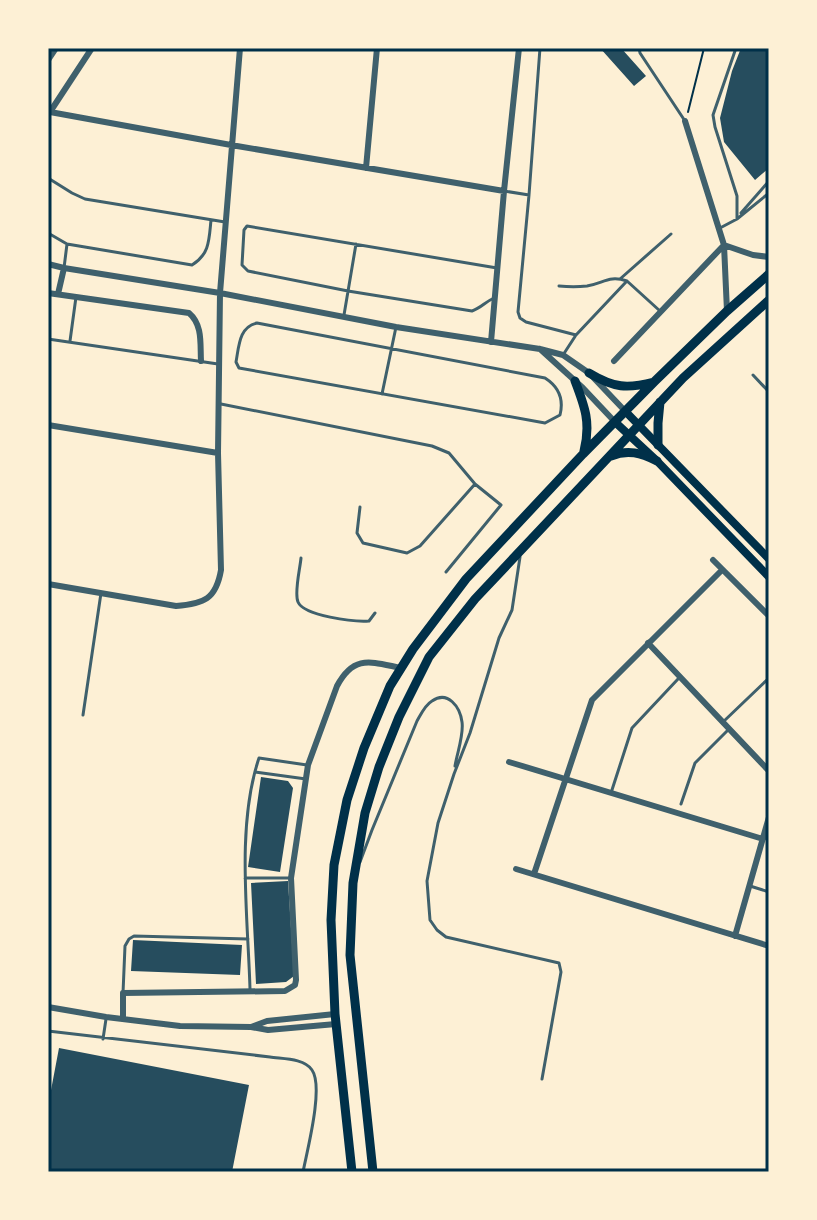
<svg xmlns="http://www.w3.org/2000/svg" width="817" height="1220" font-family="'PT Sans',sans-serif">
	<rect width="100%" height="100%" fill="#fdf0d5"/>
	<path fill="#264d5e" d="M600,48H621L646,76L634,86Z
		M741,48H769V168L755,180L724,142L720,118L732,71Z
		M261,777L288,781L293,788L280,872L248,867Z
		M288,881L294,976L286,982L256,984L251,883Z
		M133,940L242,945L240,975L131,971Z
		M59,1048L249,1085L232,1172H48V1106Z"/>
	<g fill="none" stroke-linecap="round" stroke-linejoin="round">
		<path stroke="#003049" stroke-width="2" d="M688,112L704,48"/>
		<path stroke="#3f606c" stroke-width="3" d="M639,48L640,53L685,121
			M736,48L713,115L715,127L737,196V219
			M48,178L72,193L85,199L225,222
			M504,191L529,195L518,312L520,318L526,322L576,335
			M529,195L540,48
			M741,213L769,181
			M720,228L737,219L769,193
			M48,233L67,244L192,265C210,254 209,239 211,220
			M64,268L67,244
			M620,279L671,234
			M559,286C569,287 578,287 587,286C604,283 609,275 627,281L660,311
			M494,298C485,302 481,308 472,311L348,291L248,271L242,265L244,230L247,226L497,268
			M344,315L356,244
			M257,323L545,378C559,387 564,399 560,415L545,423L239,368L236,362C239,346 239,327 257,323Z
			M48,339L218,364
			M70,341L76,297
			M563,355L576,335L626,282
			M753,375L769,392
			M382,394L396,327
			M221,404L432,446L449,453L475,484L420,546L407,553L363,543L357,533L360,507
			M520,557L512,610L499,638L470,733L454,774L438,823L427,881L430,920L437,930L446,937L559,963L561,972L542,1079
			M301,558C300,569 294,593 298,602C304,616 354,622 369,621L375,613
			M446,572L501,505L475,484
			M83,715L101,593
			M723,722L769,678
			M255,772L306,779
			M611,793L632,728L678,679
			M681,804L695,763L729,729
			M360,862L372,830L417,721C421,714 425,705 432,701C448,690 460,707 462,722C464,735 457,753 455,766
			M245,878H289
			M750,886L769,892
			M250,989C248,917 236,826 259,758L307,765
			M123,993L125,946L129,939L134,936L248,939
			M48,1031L270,1057C282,1059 304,1058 312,1070C324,1087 307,1151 303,1172
			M103,1039L106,1019"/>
		<path stroke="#3f606c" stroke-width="6" d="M48,60L56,48
			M50,112L231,145L504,191
			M50,112L92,48
			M685,121L724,245L727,311
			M366,168L377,48
			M724,245L753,255L769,257
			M48,264L64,268L220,293L396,327L540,349L563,355L589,373L626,412
			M48,293L189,313C203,325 200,344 201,361
			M58,294L64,268
			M491,342L504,191L519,48
			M540,349L583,388L615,422
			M614,361L724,245
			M48,425L218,453
			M713,560L769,616
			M48,584L176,606C204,604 216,599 221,570L218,453L220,293L240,48
			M648,643L769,771
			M509,762L763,839
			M516,869L769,946
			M534,874L592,700L722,570
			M735,936L769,817
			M48,1007L106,1017L180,1026L251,1027L268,1030L336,1024
			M123,1019V993L285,991L295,985L296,980L291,878L308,765L337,686C354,654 371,662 401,668
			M251,1027L267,1021L335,1014"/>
		<path stroke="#003049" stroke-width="8" d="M626,412L769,559
			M615,422L657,461L769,577"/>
		<path stroke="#003049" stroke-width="9" d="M589,373C614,388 627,389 654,382
			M575,381C585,407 591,423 584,451
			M658,445V423L660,402
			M611,456C628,449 641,453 657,461
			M352,1172L335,1014L331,920L334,865L347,800L364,748L390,686L413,649L466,579L583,454L655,381L727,311L769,274
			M373,1172L350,955L353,883L365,813L379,767L399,717L429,657L475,599L683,378L769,300"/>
	</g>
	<rect width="817" height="1220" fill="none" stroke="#fdf0d5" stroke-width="100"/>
	<rect x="50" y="50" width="717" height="1120" fill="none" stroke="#003049" stroke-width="3"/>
</svg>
